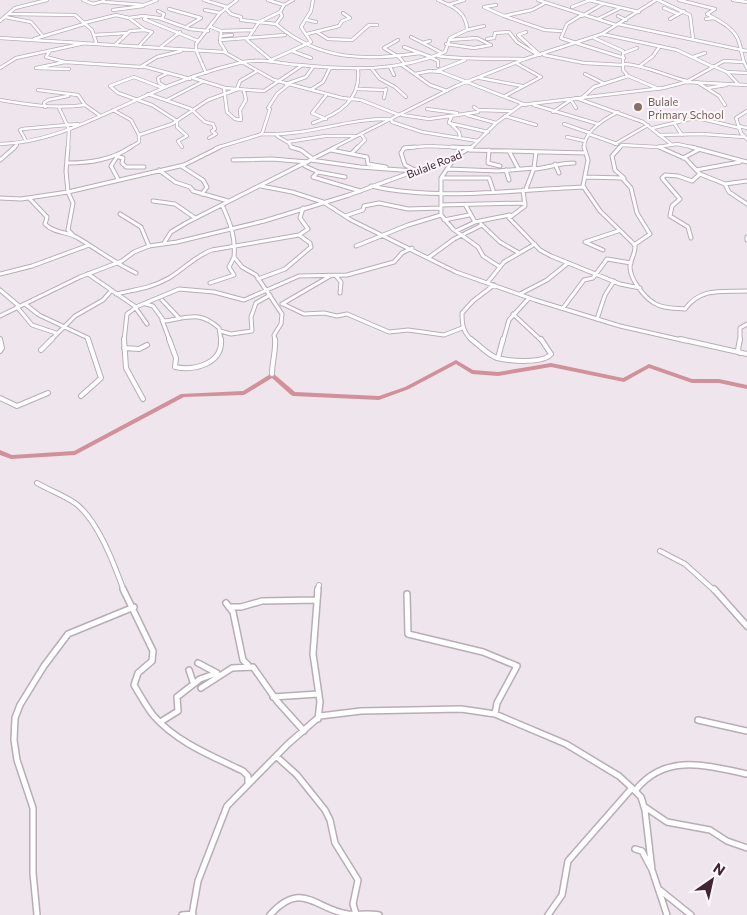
<svg xmlns="http://www.w3.org/2000/svg" width="747" height="915" font-family="Commissioner,sans-serif">
	<rect width="100%" height="100%" fill="#eee6ec"/>
	<g fill="none" stroke-linecap="round" stroke-linejoin="round">
		<path fill="#d2909b" fill-rule="evenodd" d="M456,360L473,370L498,372L551,363L623,378L649,364L692,379H719L747,385V389L719,383H692L649,368L624,382L551,367L498,376L472,374L456,364L409,389L379,400L293,396L291,395L272,378L244,395L184,397L75,455L11,459L0,455V450L12,455L74,451L181,394L243,391L272,373L274,374L295,392L379,396L405,387Z"/>
		<defs>
			<path id="minor-far3" d="M83,0L93,4L104,1
				M204,0L227,7
				M268,0L284,5
				M293,0L284,5L280,12L282,16L276,24C319,61 366,61 420,53
				M538,0L616,25
				M589,0L639,12
				M658,0L690,15L693,39
				M679,0L715,9L707,14C719,21 735,28 739,42C743,53 740,56 747,68
				M733,0L747,2
				M104,2L144,5L157,0
				M545,3L532,10L504,16L545,30L561,31
				M448,5L464,0
				M496,5L484,7L504,16
				M572,7L590,0
				M225,8L231,14L241,17V20L276,24
				M664,8L678,14
				M169,9L201,18L186,27
				M113,10L143,6
				M205,10L220,13
				M158,11L164,14L162,19
				M10,14L75,15L92,30L96,42
				M582,16L603,4
				M618,16L626,20
				M5,17L31,22L42,35
				M147,17L144,19L198,41
				M129,18L145,30L152,32L140,45
				M598,19L620,8
				M670,19L684,11
				M706,19L714,18
				M307,20L316,22
				M0,21L15,8L47,0
				M84,23L116,15L129,18L143,16L159,18L190,29L208,31
				M618,24L747,51
				M211,27L221,31L220,42L226,52
				M467,30L484,26
				M220,31L254,30
				M317,32L328,39L352,40L369,25H377
				M526,32L518,35L540,55
				M307,34L339,26L342,21L350,18L343,13
				M602,34L677,50L711,66
				M94,35L128,33
				M221,36L232,35
				M411,37L423,43
				M0,38L224,52L274,80L342,98L361,100L399,115
				M594,38L623,51V70L628,76L659,89
				M34,39L84,24
				M487,39L494,38L495,33L509,32L517,42L538,55
				M220,40L285,35
				M398,40L384,48L399,57L405,64
				M430,41L423,43L442,53
				M576,43L561,38L567,24L580,16
				M576,43L624,58
				M446,44L474,48L491,45L477,38L449,40
				M115,45L130,31L145,30
				M161,47L180,32
				M404,47L431,57
				M181,51L157,57L142,66L190,79
				M292,51L311,58
				M49,52L46,57L65,62L142,67
				M624,53L637,48
				M544,55L584,63L623,65
				M438,56C466,60 494,58 523,59
				M693,57L705,53
				M432,58L438,61V66
				M271,60L311,42L301,27L311,11L313,0
				M271,60L247,40L259,22L280,12
				M65,62L36,68L69,69
				M624,64C646,65 665,76 687,81
				M402,65L430,85L447,91
				M641,65L653,56L660,46
				M713,66L727,72L738,84
				M390,67L394,75
				M0,68L16,58L85,43
				M372,69L380,79L395,87L406,97
				M437,71L465,60
				M727,72L747,73
				M206,73L196,50V44L220,13L237,0
				M415,74L430,71L441,72L526,105
				M585,74L603,83
				M193,78L225,88L264,91L301,66
				M480,78L522,86
				M686,82L724,61L743,62
				M697,82L719,96L725,105
				M286,84L306,77L313,67
				M166,87L159,83L158,78L168,73
				M163,88L134,77L110,86L118,93L152,105L177,121V127L187,136L178,141L182,147
				M224,88L227,112L235,119L241,120L240,110L246,100L244,91
				M708,88L726,85
				M237,89L240,81L257,71
				M312,89L323,82L330,68
				M358,89L386,90
				M38,90L78,95L85,105
				M148,94L191,109L205,122L213,124L215,129L212,131L216,134L209,138
				M505,96L541,77L516,63
				M583,97L594,87L628,76
				M384,98L386,89
				M576,98L643,122L671,144
				M0,100C29,105 55,109 85,105L99,115
				M167,100L202,82
				M571,100L576,108
				M534,105L598,124
				M45,107L44,103L48,100L68,96
				M474,107L478,110L512,111
				M59,108L69,129L68,148
				M427,109L457,113
				M113,110L131,120L139,135
				M747,111L736,118L741,133L747,139
				M553,112L572,99
				M402,115L429,119L478,112
				M467,115L496,123
				M452,116L449,122L459,132L460,137
				M505,116L536,125
				M326,119L312,113L327,94
				M391,119L392,122L422,132L478,141
				M313,123C339,114 361,100 358,70
				M449,123L488,132
				M674,123L682,135
				M564,124L590,133
				M739,126L747,128
				M653,128L690,119H702L740,128
				M262,134C306,137 346,118 390,119
				M589,134L617,144
				M659,135L702,134L744,137
				M277,136L289,143L292,148
				M567,137L585,141
				M26,141L20,130L22,129L78,124
				M287,142L325,136H355
				M0,144C51,143 97,117 143,97C175,82 209,70 243,62C262,58 281,64 300,65C350,70 398,72 445,52L450,38L467,30C467,12 452,6 438,0
				M615,144L648,125
				M659,147L662,148
				M13,148L17,145
				M129,148L139,142V135L172,124L208,100L238,89
				M216,148L262,134L270,109L268,108L277,94L288,85
				M333,148L456,86L525,59L602,34L656,0
				M357,148L365,140L361,134
				M404,148L428,146L471,148
				M584,148C584,131 604,119 618,112
				M619,148L622,145L657,147L677,144L696,148"/>
			<path id="minor-far2" d="M68,147L66,171L68,192L73,203L68,230L74,236
				M291,147L301,150L313,159
				M415,147L404,148L401,153L405,165L415,170
				M452,147L471,148
				M584,147L588,160L583,186L600,211L635,245C636,254 630,259 630,267C630,279 644,297 654,303C663,309 675,308 685,309C701,287 722,292 747,291
				M620,147L612,156L615,170L624,178
				M659,147L686,159L700,174L692,181L678,176L665,175L662,178L680,199L672,206L670,216L688,227L691,238
				M691,147L747,162
				M331,150L367,157L368,164L386,167
				M469,150L586,153
				M489,150L488,163L500,166
				M509,151L518,168
				M352,153L358,147
				M118,155L111,166L118,179
				M116,156L123,158L122,163L126,167H144
				M456,156L441,178V215L453,229L478,247L483,256L500,267
				M683,158L700,149
				M0,160L15,147
				M233,160L272,159L308,162
				M311,160L360,167L414,171
				M67,163C90,163 111,160 131,147
				M305,163V166L318,172L345,177
				M555,164L559,173
				M181,166L203,180L207,187L202,194
				M447,169L498,171L534,168
				M534,169C549,168 558,163 574,163
				M159,170L175,182L190,187L193,191L228,201
				M506,170L509,180
				M696,170L740,162
				M318,172L313,177L360,191
				M700,174L725,184L729,192L747,204
				M586,177L622,178L631,188L637,213L650,234L634,245
				M441,178H489L493,190
				M725,184L747,181
				M261,186L292,192L323,202L351,220L456,272L535,300L620,326L686,341
				M371,186C437,201 515,190 583,187
				M526,189L534,168L536,152
				M523,190L525,206L509,218L540,250L551,256L620,284L640,288
				M0,198L21,199L68,192L184,165L220,147
				M29,198L47,217L45,224C55,234 67,231 78,238C98,250 115,263 136,273
				M153,201L175,204L195,218
				M222,205C230,222 236,238 234,257L242,267L256,275L282,314L281,324L274,335L275,341
				M441,205L525,203
				M466,206L475,222
				M120,214L141,227L149,246
				M345,216L363,210L364,206L379,203L408,209L441,208
				M444,220L469,215
				M481,224L500,242L519,253
				M456,231L475,222L510,215
				M747,237V240
				M164,243L171,232L186,223L336,147
				M356,246L408,225L441,215
				M603,250L585,242L618,231
				M428,258L454,239L482,225
				M0,274L32,266L89,245
				M88,274L136,307L179,289L214,292L244,300L299,276L347,275L394,262L402,253L412,248
				M336,276L341,282L340,293
				M258,279L285,269L311,247L310,243L299,235L308,229L300,218L303,208
				M488,282L504,262L535,244
				M210,283L234,275L229,267L234,257
				M0,290L19,306
				M116,294C137,289 149,289 169,278C184,269 195,256 212,250L299,235
				M520,294L547,280L568,263
				M162,300L179,318
				M25,304L39,315L88,338L89,341
				M146,304L153,306L164,321C188,318 199,310 219,328L221,341
				M282,304L330,276
				M283,304L304,314L324,313L337,316L347,314L389,332L408,330L444,335L462,328
				M17,307L32,325L56,333
				M135,307L147,324
				M563,308L584,280L593,278L607,259L631,263
				M513,314L542,341
				M597,319L605,295L614,281
				M162,320L170,341
				M220,331L231,334L252,331L251,317L256,303L270,295
				M50,341L75,316L103,300L111,291
				M124,341L127,314L135,308
				M473,341C463,333 462,325 462,313L473,301L494,285
				M503,341L509,320L529,298
				M740,341V328L747,324"/>
			<path id="minor-far1" d="M124,339L126,368L143,399
				M169,339L176,358L175,367C194,371 223,364 221,339
				M471,339C479,345 489,356 497,358C510,361 543,364 551,354L541,339
				M680,339L747,354
				M124,348L139,349L147,345
				M41,350L52,339
				M0,351L2,348L0,339
				M740,353L738,350L740,339
				M498,358L503,339
				M272,374C272,362 276,351 275,339
				M81,396L101,378L88,339
				M0,398L17,406L48,393
				M37,483C49,490 63,495 75,503C98,520 114,564 124,591
				M660,551L685,564L715,591
				M317,591L319,585"/>
			<path id="minor" d="M123,589L153,651L152,661L138,673L134,685C140,695 146,706 153,715C176,742 212,756 243,771L248,776V783
				M318,589L313,654L320,702L318,719
				M714,589L747,626
				M407,594L408,634L483,652L517,666L497,703L495,714
				M226,603L233,612L243,660L248,665
				M229,607H241L262,601L316,600
				M198,663L215,672
				M189,670L193,682
				M201,688L232,668L253,667L277,701L304,731
				M273,697L318,694
				M698,720L747,731
				M162,721L178,711L177,697L200,679L217,673
				M276,756L297,775L325,810L330,820L335,843L358,880L353,904L356,914
				M635,791C664,753 706,765 747,774
				M645,807L667,822L710,830L727,841L747,848
				M635,849L642,851L651,868
				M660,890L691,915
				M37,915L33,873V808L17,760L14,740L15,718L20,705L44,666L68,634L134,607
				M182,915L193,914
				M192,915L198,881L227,806L288,744L320,716L361,711L461,709L495,714L566,744L619,776L632,788L641,797L645,810L652,870L667,915
				M270,915C302,879 316,910 348,914C358,915 368,913 379,915
				M548,915L562,895L568,861L632,788"/>
			<path id="tertiary-far1" d="M471,148L496,123L521,105L663,88L686,82L747,85"/>
			<path id="tertiary" d="M0,316L80,277L122,261L134,252L149,246L177,242L264,221L349,195L456,156L472,147"/>
		</defs>
		<use href="#minor-far3" stroke="#baacb5" stroke-width="4"/>
		<use href="#minor-far2" stroke="#baacb5" stroke-width="5"/>
		<use href="#minor-far1" stroke="#baacb5" stroke-width="6"/>
		<use href="#minor" stroke="#baacb5" stroke-width="8"/>
		<use href="#tertiary-far1" stroke="#baacb5" stroke-width="4"/>
		<use href="#tertiary" stroke="#baacb5" stroke-width="5"/>
		<use href="#minor-far3" stroke="#fff" stroke-width="2.5"/>
		<use href="#minor-far2" stroke="#fff" stroke-width="3"/>
		<use href="#minor-far1" stroke="#fff" stroke-width="4"/>
		<use href="#minor" stroke="#fff" stroke-width="5"/>
		<use href="#tertiary-far1" stroke="#fff" stroke-width="2.5"/>
		<use href="#tertiary" stroke="#fff" stroke-width="3"/>
	</g>
	<circle fill="#8d6e63" stroke="#fbf7fa" stroke-width="2" cx="638" cy="107" r="5"/>
	<g text-anchor="middle" dominant-baseline="central" stroke-width="4" stroke-linejoin="round" paint-order="stroke">
		<g font-size="11" fill="#785e54" stroke="#fbf7fa" text-anchor="start">
			<text x="648" y="101">Bulale<tspan x="648" dy="13">Primary School</tspan></text>
		</g>
		<g font-size="11" fill="#412535" stroke="#fbf7fa">
			<text transform="translate(434 164) rotate(-21)">Bulale Road</text>
		</g>
	</g>
	<g transform="translate(712 880) rotate(34)" stroke="#fbf7fa" stroke-width="4" paint-order="stroke">
	<path d="M0-4L9 19L0 12L-9 19Z" fill="#412535"/>
	<text y="-8" font-size="14" font-weight="bold" text-anchor="middle" fill="#412535">N</text>
	</g>
</svg>
